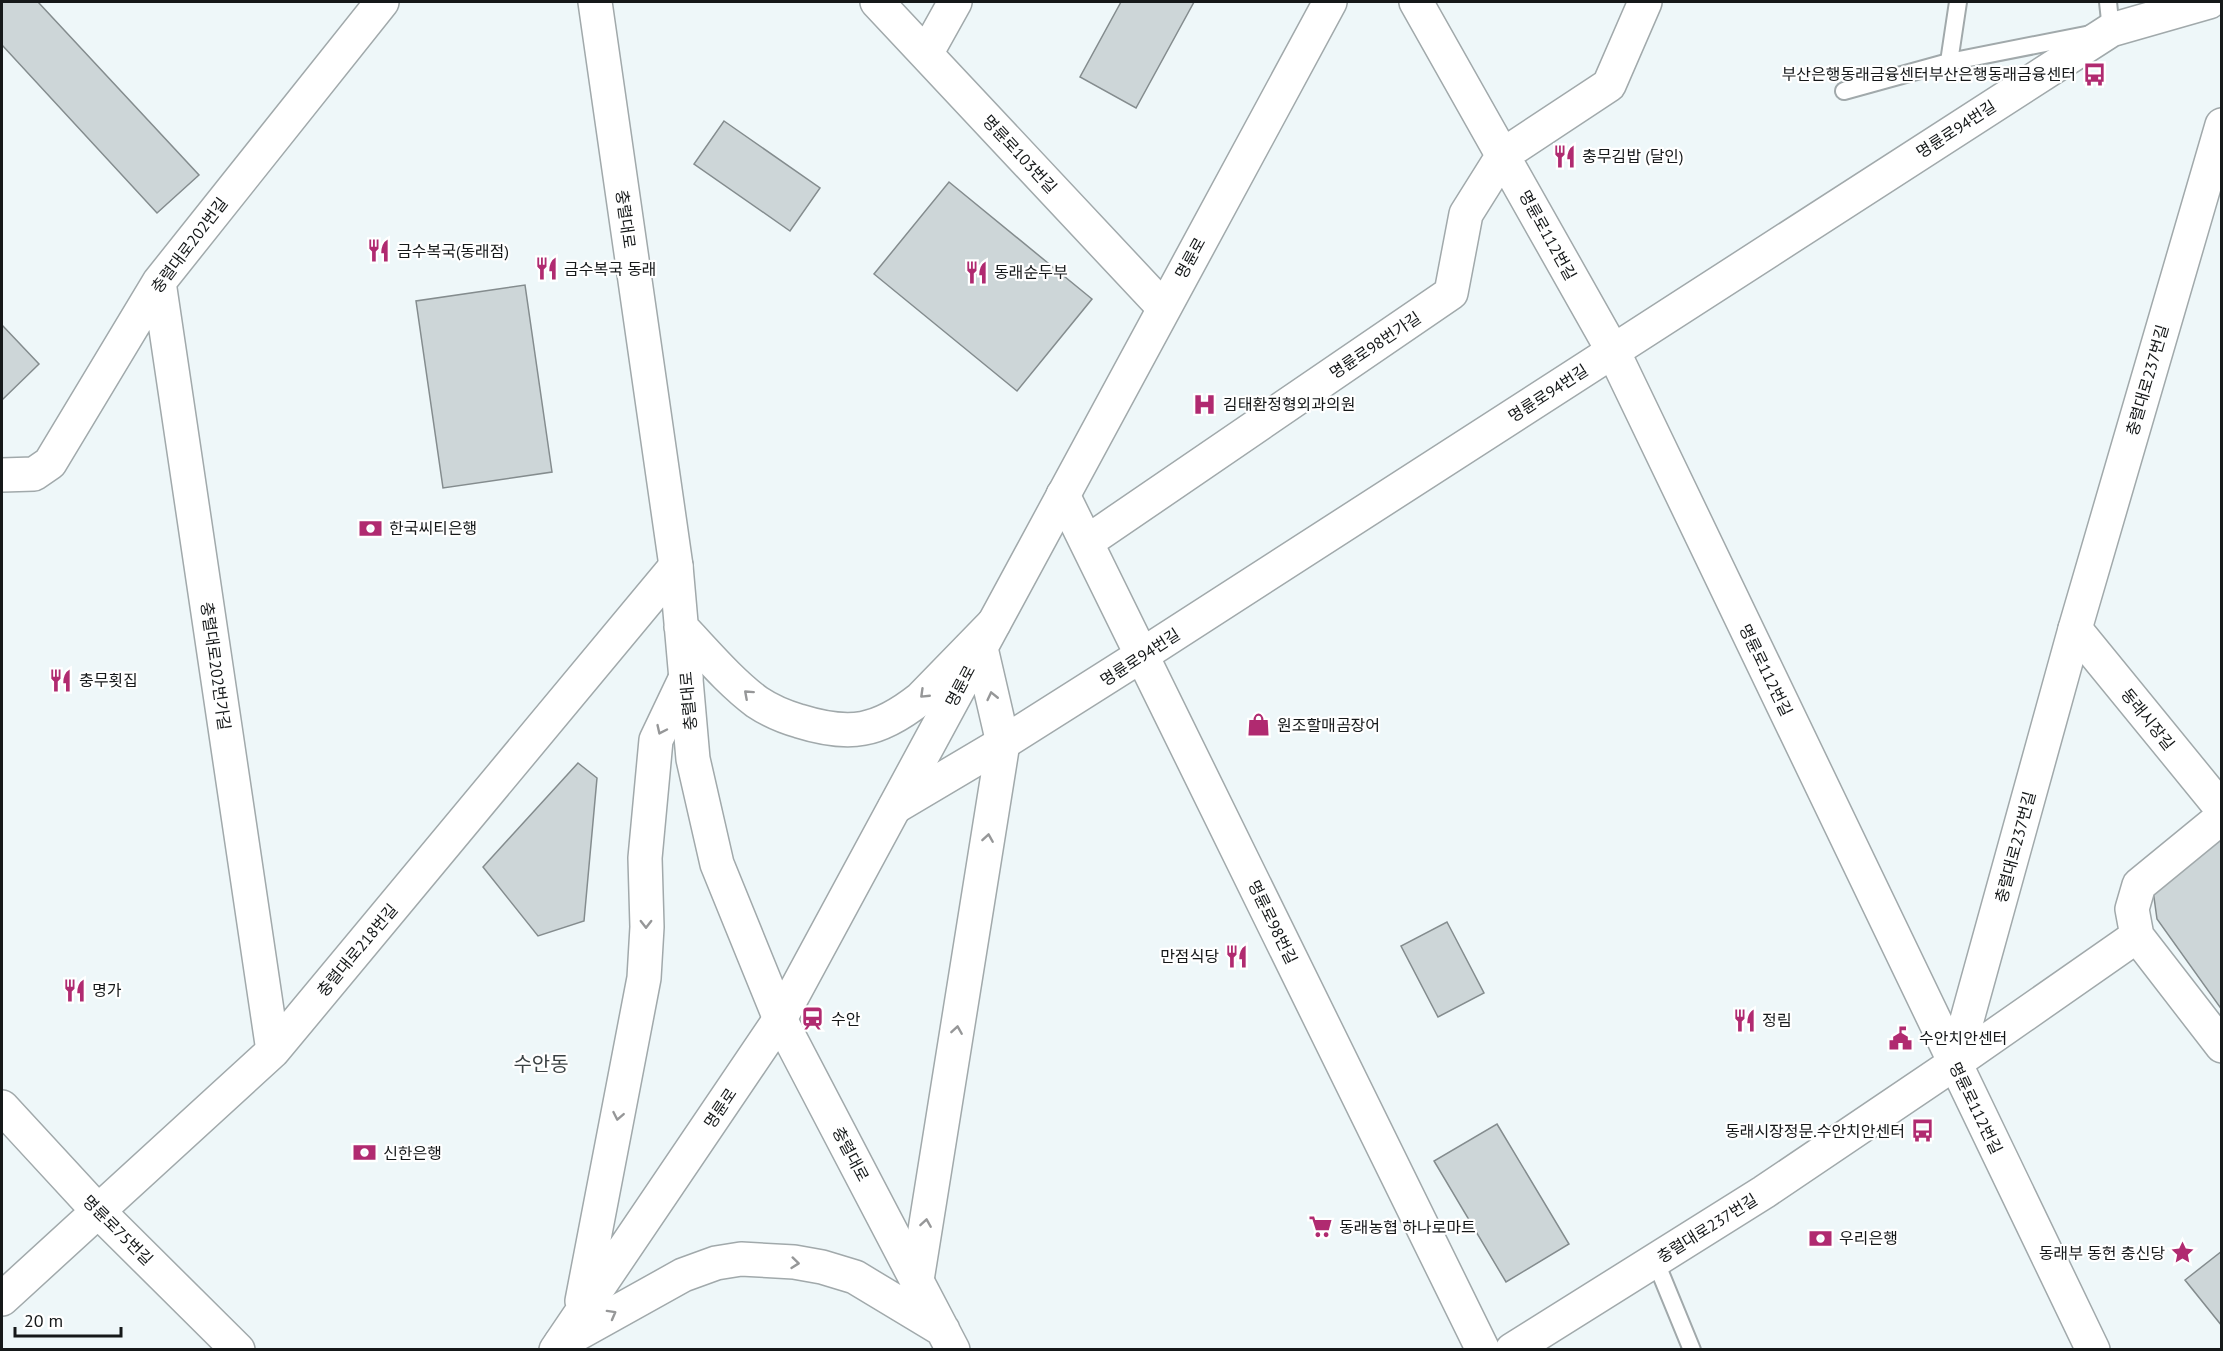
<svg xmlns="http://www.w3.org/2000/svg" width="2223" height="1351" font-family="'PT Sans','Noto Sans KR',sans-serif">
	<rect width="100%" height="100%" fill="#eef7f9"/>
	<path fill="#cdd6d8" stroke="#848c8e" stroke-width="1.5" d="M2,2H38L199,175L157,213L2,45Z
		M1121,2H1194L1136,108L1080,77Z
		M724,121L820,188L790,231L694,164Z
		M949,182L1092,299L1017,391L874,274Z
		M525,285L552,472L443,488L416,301Z
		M2,325L39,364L2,400Z
		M578,763L597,778L584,921L538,936L483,867Z
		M2222,833V1010L2157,919L2152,883Z
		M1447,922L1484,993L1438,1017L1401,946Z
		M1497,1124L1569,1244L1506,1282L1434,1161Z
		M2222,1251V1326L2185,1280Z"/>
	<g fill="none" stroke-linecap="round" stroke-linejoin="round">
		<defs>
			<path id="service" d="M1949,62L1958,2
				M1844,91L1949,62L2111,30L2108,2
				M1655,1260L1692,1350"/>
			<path id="minor" d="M877,2L1163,307
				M1416,2L1613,351L2093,1350
				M926,54L955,2
				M159,282L273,1051
				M2,475L34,474L50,463L159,282L382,2
				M1063,495L1483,1350
				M1087,542L1451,293L1466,214L1503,155L1609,85L1645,2
				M2075,629L2222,809
				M895,807L1003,743L1142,655L2111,30L2209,2
				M2222,817L2139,885L2132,909L2137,936L2222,1046
				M1955,1063L2137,936
				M2,1107L98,1211L238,1350
				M2,1299L273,1051L676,566"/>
			<path id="tertiary" d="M1512,1350L1764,1192L1955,1063L2075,629L2222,125"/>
			<path id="secondary" d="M917,1280L1003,743L981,648
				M582,1301L644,978L647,927L645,858L656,740L686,677
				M556,1350L780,1019L1330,2"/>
			<path id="primary" d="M595,2L676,566L693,759L717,864L780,1019L953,1350
				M681,627C705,652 729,681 757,702C769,710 785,717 799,721C850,737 878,732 920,699L994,623
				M561,1343L683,1275L716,1263L741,1259L794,1262L822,1267L855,1277L943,1330"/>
		</defs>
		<use href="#service" stroke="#a1a9ab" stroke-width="20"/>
		<use href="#minor" stroke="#a1a9ab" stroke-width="36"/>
		<use href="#tertiary" stroke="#a1a9ab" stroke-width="36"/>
		<use href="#secondary" stroke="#a1a9ab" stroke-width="36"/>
		<use href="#primary" stroke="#a1a9ab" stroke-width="36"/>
		<use href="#service" stroke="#fff" stroke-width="16"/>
		<use href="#minor" stroke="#fff" stroke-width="33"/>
		<use href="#tertiary" stroke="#fff" stroke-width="33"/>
		<use href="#secondary" stroke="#fff" stroke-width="33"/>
		<use href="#primary" stroke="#fff" stroke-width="33"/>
	</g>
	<defs><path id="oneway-chevron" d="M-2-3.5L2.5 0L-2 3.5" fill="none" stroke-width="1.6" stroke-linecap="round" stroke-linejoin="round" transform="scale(1.5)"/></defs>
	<g stroke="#969798">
		<use href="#oneway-chevron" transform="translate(748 694) rotate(-138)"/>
		<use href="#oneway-chevron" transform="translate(924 694) rotate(136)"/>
		<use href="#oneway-chevron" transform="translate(992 696) rotate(-103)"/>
		<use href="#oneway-chevron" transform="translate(661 730) rotate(115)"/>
		<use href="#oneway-chevron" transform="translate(988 838) rotate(-81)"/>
		<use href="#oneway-chevron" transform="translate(646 924) rotate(90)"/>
		<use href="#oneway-chevron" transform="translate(957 1030) rotate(-81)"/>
		<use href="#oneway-chevron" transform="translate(618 1116) rotate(101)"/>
		<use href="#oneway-chevron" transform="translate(926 1223) rotate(-81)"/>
		<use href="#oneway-chevron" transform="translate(795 1263) rotate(6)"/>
		<use href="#oneway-chevron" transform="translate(612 1314) rotate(-29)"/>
	</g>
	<defs>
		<symbol id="bus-bare" viewBox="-9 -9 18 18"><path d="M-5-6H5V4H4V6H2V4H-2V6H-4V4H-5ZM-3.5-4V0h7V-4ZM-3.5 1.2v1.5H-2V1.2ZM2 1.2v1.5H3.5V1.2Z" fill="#b02a70" stroke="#fff" stroke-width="2.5" paint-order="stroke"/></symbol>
		<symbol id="restaurant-bare" viewBox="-9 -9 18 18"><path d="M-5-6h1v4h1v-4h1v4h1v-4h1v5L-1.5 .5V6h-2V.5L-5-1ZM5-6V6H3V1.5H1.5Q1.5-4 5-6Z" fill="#b02a70" stroke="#fff" stroke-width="2.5" paint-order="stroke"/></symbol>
		<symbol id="hospital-bare" viewBox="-9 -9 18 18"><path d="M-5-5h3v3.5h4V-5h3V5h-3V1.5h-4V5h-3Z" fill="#b02a70" stroke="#fff" stroke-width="2.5" paint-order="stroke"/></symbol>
		<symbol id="bank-bare" viewBox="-9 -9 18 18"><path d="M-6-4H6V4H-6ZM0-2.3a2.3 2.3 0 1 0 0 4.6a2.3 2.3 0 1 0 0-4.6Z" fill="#b02a70" stroke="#fff" stroke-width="2.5" paint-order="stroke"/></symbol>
		<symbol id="shop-bare" viewBox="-9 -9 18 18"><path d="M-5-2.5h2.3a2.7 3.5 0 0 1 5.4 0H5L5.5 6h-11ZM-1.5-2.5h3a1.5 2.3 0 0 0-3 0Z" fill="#b02a70" stroke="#fff" stroke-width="2.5" paint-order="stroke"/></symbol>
		<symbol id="station-bare" viewBox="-9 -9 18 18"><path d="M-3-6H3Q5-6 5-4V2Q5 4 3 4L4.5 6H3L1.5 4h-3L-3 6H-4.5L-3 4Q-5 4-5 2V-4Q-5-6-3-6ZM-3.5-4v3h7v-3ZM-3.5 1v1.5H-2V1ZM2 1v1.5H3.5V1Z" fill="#b02a70" stroke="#fff" stroke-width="2.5" paint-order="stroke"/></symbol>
		<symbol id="civic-bare" viewBox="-9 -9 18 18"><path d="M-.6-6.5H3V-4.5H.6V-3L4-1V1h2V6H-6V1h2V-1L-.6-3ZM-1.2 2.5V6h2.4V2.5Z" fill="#b02a70" stroke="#fff" stroke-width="2.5" paint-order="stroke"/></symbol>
		<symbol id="supermarket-bare" viewBox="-9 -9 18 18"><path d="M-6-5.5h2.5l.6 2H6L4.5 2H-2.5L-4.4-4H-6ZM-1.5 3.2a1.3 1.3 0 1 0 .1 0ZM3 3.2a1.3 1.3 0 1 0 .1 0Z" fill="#b02a70" stroke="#fff" stroke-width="2.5" paint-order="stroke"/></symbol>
		<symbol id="sight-bare" viewBox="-9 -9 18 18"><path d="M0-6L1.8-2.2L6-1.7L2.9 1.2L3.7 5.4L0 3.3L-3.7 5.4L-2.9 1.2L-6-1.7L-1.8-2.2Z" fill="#b02a70" stroke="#fff" stroke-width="2.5" paint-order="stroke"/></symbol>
	</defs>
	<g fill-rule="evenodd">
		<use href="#bus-bare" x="2078" y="58" width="33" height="33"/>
		<use href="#restaurant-bare" x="1548" y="140" width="33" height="33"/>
		<use href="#restaurant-bare" x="362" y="234" width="33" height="33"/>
		<use href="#restaurant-bare" x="530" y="252" width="33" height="33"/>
		<use href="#restaurant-bare" x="960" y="256" width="33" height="33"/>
		<use href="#hospital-bare" x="1188" y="388" width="33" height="33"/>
		<use href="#bank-bare" x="354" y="512" width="33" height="33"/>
		<use href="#restaurant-bare" x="44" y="664" width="33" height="33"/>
		<use href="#shop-bare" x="1242" y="708" width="33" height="33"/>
		<use href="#restaurant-bare" x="1220" y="940" width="33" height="33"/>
		<use href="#restaurant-bare" x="58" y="974" width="33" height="33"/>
		<use href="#station-bare" x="796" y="1002" width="33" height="33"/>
		<use href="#restaurant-bare" x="1728" y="1004" width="33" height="33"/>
		<use href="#civic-bare" x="1884" y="1022" width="33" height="33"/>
		<use href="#bus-bare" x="1906" y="1114" width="33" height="33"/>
		<use href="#bank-bare" x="348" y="1136" width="33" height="33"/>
		<use href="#supermarket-bare" x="1304" y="1210" width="33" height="33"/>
		<use href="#bank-bare" x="1804" y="1222" width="33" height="33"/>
		<use href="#sight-bare" x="2166" y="1236" width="33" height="33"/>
	</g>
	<g text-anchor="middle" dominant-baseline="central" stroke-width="4.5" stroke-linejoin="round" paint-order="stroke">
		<g font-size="16" fill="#151819" stroke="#fff" text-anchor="start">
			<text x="2076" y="74" text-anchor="end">부산은행동래금융센터부산은행동래금융센터</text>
			<text x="1582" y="156">충무김밥 (달인)</text>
			<text x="397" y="251">금수복국(동래점)</text>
			<text x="564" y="269">금수복국 동래</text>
			<text x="994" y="272">동래순두부</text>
			<text x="1223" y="404">김태환정형외과의원</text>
			<text x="389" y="528">한국씨티은행</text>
			<text x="79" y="680">충무횟집</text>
			<text x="1277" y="725">원조할매곰장어</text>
			<text x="1219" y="956" text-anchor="end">만점식당</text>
			<text x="92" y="990">명가</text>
			<text x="831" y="1019">수안</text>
			<text x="1762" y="1020">정림</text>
			<text x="1919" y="1038">수안치안센터</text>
			<text x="1905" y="1131" text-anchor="end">동래시장정문.수안치안센터</text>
			<text x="383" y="1153">신한은행</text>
			<text x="1339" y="1227">동래농협 하나로마트</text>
			<text x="1839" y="1238">우리은행</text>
			<text x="2165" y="1253" text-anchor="end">동래부 동헌 충신당</text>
		</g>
		<g font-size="16" fill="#151819" stroke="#fff">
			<text transform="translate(1956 129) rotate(-33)">명륜로94번길</text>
			<text transform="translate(1020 154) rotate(47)">명륜로103번길</text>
			<text transform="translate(626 219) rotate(82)">충렬대로</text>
			<text transform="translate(1548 235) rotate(61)">명륜로112번길</text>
			<text transform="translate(189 245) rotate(-53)">충렬대로202번길</text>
			<text transform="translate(1190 258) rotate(-61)">명륜로</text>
			<text transform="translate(1375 345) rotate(-34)">명륜로98번가길</text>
			<text transform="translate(2147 380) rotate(-74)">충렬대로237번길</text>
			<text transform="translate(1548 393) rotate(-33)">명륜로94번길</text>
			<text transform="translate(1140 657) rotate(-33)">명륜로94번길</text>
			<text transform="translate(216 666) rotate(82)">충렬대로202번가길</text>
			<text transform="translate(1766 670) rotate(64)">명륜로112번길</text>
			<text transform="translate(960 686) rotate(-62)">명륜로</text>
			<text transform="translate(688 701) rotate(-95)">충렬대로</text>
			<text transform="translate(2148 719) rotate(51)">동래시장길</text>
			<text transform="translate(2015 847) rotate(-75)">충렬대로237번길</text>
			<text transform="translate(1273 922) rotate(64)">명륜로98번길</text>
			<text transform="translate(357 950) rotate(-50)">충렬대로218번길</text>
			<text transform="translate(720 1108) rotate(-56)">명륜로</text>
			<text transform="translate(1976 1108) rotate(64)">명륜로112번길</text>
			<text transform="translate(851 1154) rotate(62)">충렬대로</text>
			<text transform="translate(1707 1228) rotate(-32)">충렬대로237번길</text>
			<text transform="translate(118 1230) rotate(45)">명륜로75번길</text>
		</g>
		<g font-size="20" fill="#3b4244" stroke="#fff">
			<text x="541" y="1064">수안동</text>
		</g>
	</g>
	<rect width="2223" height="1351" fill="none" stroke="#151819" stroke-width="6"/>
	<path d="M15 1327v9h106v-9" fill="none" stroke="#151819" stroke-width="3"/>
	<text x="24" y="1327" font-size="18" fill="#151819" stroke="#ffffff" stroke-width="4.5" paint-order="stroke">20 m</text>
</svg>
